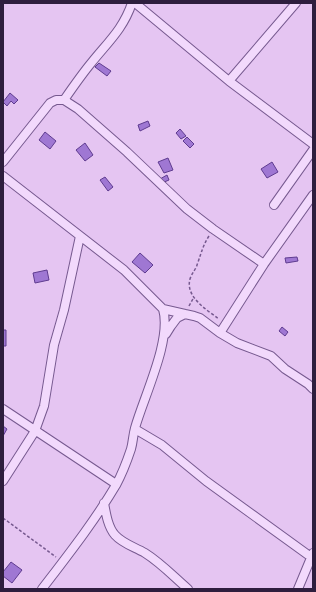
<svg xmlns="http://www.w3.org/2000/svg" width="316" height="592" font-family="Lora,serif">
	<rect width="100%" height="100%" fill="#e5c5f2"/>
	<path fill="#9f77d3" stroke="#5f3c90" d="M99,63L111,71L107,76L95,67Z
		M10,93L18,100L14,104L11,101L7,106L3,102Z
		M148,121L150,126L140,131L138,125Z
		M180,129L186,136L181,139L176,133Z
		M45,132L56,141L50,149L39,140Z
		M187,137L194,144L190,148L183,141Z
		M85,143L93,155L85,161L76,150Z
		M168,158L173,170L164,173L158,162Z
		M272,162L278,172L267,178L261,169Z
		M167,175L169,180L162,183L160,179Z
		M105,177L113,187L108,191L100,180Z
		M140,253L153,265L145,273L132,262Z
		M297,257L298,261L286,263L285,258Z
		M47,270L49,280L35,283L33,273Z
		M282,327L288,332L285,336L279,331Z
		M3,330H6V346H3Z
		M3,426L7,429L3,436Z
		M11,562L22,570L12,583L3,576V572Z"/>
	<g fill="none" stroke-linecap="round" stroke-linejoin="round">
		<defs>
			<path id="minor" d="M135,3L229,81L313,144
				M229,81L296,3
				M64,100C73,87 82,74 92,62C109,41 123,29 132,3
				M3,162L50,103L56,100H64L78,109L127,152L187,209L213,229L264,264
				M3,176L124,270L163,309C172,340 144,396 135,428C133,435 133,442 131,449C127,461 122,474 116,485C94,522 68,555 42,589
				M274,205L313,150
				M163,309L185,314
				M220,333L264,264L313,195
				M166,334L171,326L177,318L185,314L194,316L200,318L220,333L237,343L271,356L285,369L308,384L313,389
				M3,409L116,484
				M135,429L162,445L206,481L311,557
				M3,481L35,431L44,406L54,345L64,310L80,236
				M104,503C106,514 108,527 115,535C123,544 135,547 145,553C161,563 174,577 188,589
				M298,589L313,553"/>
		</defs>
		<use href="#minor" stroke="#76598f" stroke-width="10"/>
		<path stroke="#76598f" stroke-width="1.5" stroke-dasharray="3 2" stroke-linecap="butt" d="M209,236C203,245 201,254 197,265C196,269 192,273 190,279C185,297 207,310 219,319
			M189,306L194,297
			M3,518L56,557"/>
		<use href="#minor" stroke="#f2d9fc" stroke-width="8"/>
	</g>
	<rect width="316" height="592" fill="none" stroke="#2e1e3e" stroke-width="8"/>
</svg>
